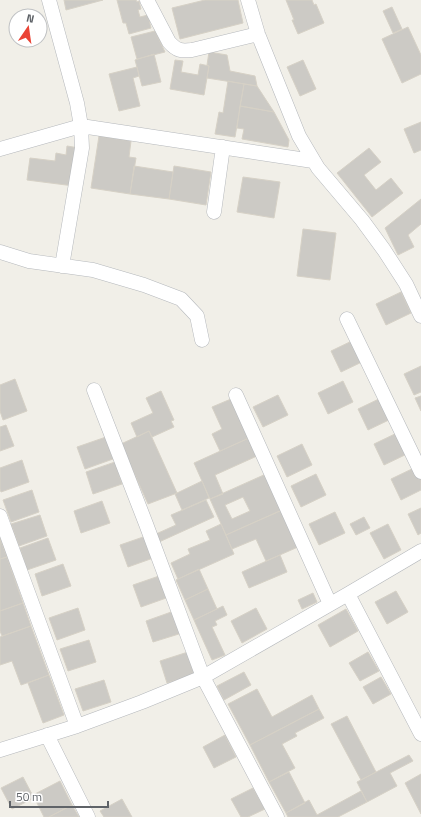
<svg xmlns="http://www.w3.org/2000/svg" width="421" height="817" font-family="'Titillium Web',sans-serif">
	<rect width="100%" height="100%" fill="#f1efe8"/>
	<path fill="#cccac5" stroke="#d6d1c6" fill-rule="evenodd" d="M64,0H103L66,10Z
		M117,0H136L137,2L139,1L141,9L138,10L140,17L148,15L151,28L129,34L126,23H123Z
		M205,0H238L243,23L180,39L172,8Z
		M286,0H312L314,5L316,4L324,23L298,34L292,20H294Z
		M392,7L402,29L393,33L383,11Z
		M408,27L421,55V74L402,83L382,39Z
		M155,31L165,52L137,59L131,37Z
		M209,52L227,55L230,71L255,76L257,86L207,78L209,66L207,65Z
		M154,54L161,82L142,86L135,60Z
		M175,60L183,61L181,72L198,75L200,64L209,66L204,95L170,89Z
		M303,60L316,89L300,96L287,67Z
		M137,67L139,76L133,78L140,106L119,111L109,74Z
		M228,81L244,84L235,137L215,134L219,112L223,113Z
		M244,84L257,86L274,112L240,106Z
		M240,106L274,112L289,140L288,147L242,139L244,129L237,128Z
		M421,122V150L414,153L404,129Z
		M99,136L131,141L129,157L136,158L130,194L91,188Z
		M67,146L79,148L74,186L27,180L30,158L55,161L56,153L66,155Z
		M369,148L381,162L364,175L376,190L391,178L403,193L372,217L337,173Z
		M134,166L173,172L169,199L130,194Z
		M174,166L211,172L206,205L169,199Z
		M243,177L280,182L274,218L237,212Z
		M421,199V224L408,235L414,247L398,255L385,228Z
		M303,229L336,233L330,280L297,276Z
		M401,292L411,313L386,325L376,304Z
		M356,339L366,360L341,372L331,351Z
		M421,366V392L414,395L404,374Z
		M15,379L27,411L3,420L0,411V385Z
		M343,381L353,402L328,414L318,393Z
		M161,391L174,420L171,421L174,427L152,437L149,431L137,437L131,423L153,413L146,398Z
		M278,395L288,415L263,427L253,407Z
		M421,396V411L415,398Z
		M383,397L393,418L368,430L358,409Z
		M231,399L249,438L220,451L212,434L222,429L212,407Z
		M6,425L14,446L0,451V427Z
		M149,431L177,493L148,504L121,444Z
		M399,432L409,453L384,465L374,444Z
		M106,437L113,459L85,469L77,447Z
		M249,438L257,456L215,475L223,494L210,499L194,463Z
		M302,444L312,465L287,477L277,456Z
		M22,460L29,482L1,492L0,489V468Z
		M115,462L122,484L93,494L86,472Z
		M416,467L421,478V490L401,500L391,479Z
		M266,474L282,510L226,535L210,499ZM243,497L250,511L232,519L225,505Z
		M316,474L326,495L301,507L291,486Z
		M202,481L209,498L182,510L175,494Z
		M32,490L39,512L11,522L3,500Z
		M206,500L214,517L159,542L156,534L176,525L171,515Z
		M102,501L110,523L81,533L74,511Z
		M421,508V533L418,535L408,514Z
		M282,510L298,547L266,561L256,539L232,549L226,535Z
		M335,512L345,533L319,545L309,524Z
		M40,515L47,536L19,546L11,524Z
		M364,517L370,528L356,535L350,524Z
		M221,524L234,554L178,579L171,563L190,554L188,549L210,540L206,531Z
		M388,524L401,550L384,559L370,533Z
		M149,535L156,557L128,567L120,545Z
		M0,538L7,557L0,559Z
		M48,538L56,560L27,570L20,548Z
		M280,555L287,572L249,588L242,572Z
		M7,557L23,603L0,611V559Z
		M63,564L71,586L42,596L35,574Z
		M199,569L208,589L185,600L176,580Z
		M162,575L169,597L141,607L133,585Z
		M208,589L217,609L194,620L185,600Z
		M396,591L408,612L387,624L375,602Z
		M313,593L317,602L302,609L298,600Z
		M23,603L31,626L2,636L0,631V611Z
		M223,606L227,615L215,621L217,625L212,627L225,655L212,660L194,620Z
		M78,608L85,630L57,640L49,618Z
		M256,608L267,629L242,643L231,621Z
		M346,609L358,631L330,647L318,625Z
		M174,611L182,633L153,642L146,621Z
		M31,626L49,675L21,685L12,661L0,665V637Z
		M89,640L96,662L68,671L60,649Z
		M188,652L196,674L167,683L160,661Z
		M368,652L379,671L360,681L349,663Z
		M244,672L251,685L224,700L217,686Z
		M49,675L64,715L43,723L28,683Z
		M381,677L391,694L373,704L363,687Z
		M104,680L111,702L83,711L75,689Z
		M257,689L272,717L312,695L319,709L250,745L228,704Z
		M319,709L324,718L295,733L297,736L282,744L295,768L269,782L250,745Z
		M347,716L376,772L361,780L331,724Z
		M225,735L236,757L214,768L203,747Z
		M409,755L413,761L390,773L397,786L367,802L357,782Z
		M289,772L305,803L286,813L269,782Z
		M421,774V814L405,783Z
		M23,777L34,798L12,809L1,788Z
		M60,781L72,805L49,817H44L33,795Z
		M253,788L265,809L248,817H241L231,799Z
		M361,791L367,802L338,817H288L286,813L309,800L317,815Z
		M122,799L132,817H104L100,811Z
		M72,805L79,817H49Z"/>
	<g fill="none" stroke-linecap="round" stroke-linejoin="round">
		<defs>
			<path id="minor" d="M49,0L77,103L81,126L313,161
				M147,0L169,42C177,51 181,51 192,50L258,34
				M248,0L258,34L299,136L318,168L362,220L384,250L406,284L421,316
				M0,149L81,126L82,148L62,266
				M214,212L223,147
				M0,252L29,261L93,270L144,285L181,299L197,316L202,340
				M347,319L421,472
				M94,390L146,524L203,677L277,817
				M236,395L330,604
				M0,516L77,726
				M348,594L421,734
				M47,735L88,817
				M0,750L77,726L142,702L203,677L348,594L421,551"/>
		</defs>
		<use href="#minor" stroke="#b5b8bc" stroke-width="15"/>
		<use href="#minor" stroke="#fff" stroke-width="14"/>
	</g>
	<g transform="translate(28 28) rotate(13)"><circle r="19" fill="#ffffff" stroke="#bfc1c3"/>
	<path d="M0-3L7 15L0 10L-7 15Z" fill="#ea4335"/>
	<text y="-6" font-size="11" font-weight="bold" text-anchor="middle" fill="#5f6368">N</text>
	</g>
	<path d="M10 801v6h98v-6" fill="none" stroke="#5f6368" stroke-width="2"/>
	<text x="16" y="801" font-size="12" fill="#5f6368" stroke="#ffffff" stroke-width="3" paint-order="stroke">50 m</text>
</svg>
